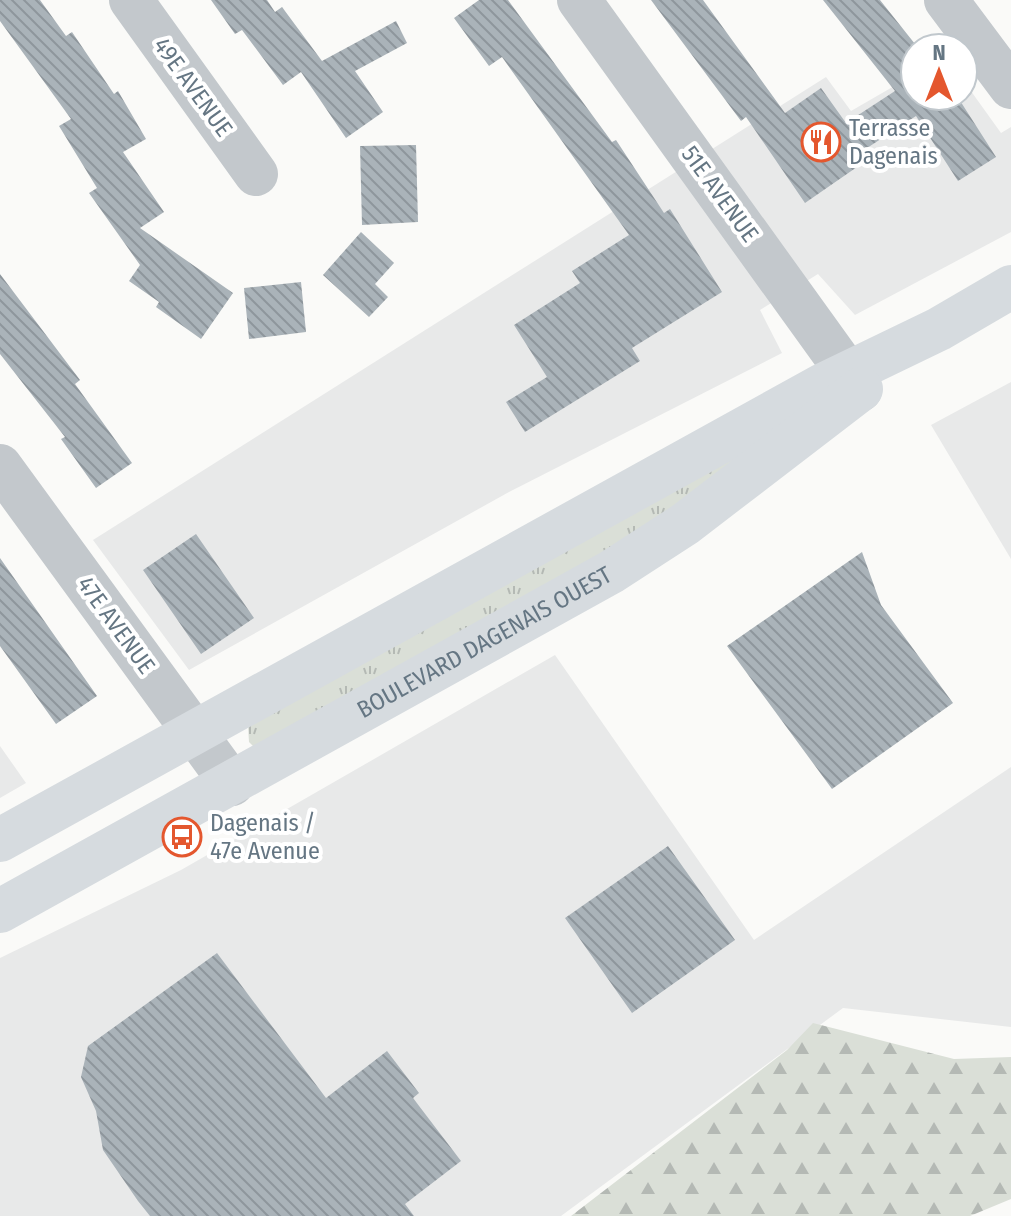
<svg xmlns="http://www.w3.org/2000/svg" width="1011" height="1216" font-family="'Fira Sans Condensed',sans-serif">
	<defs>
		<pattern id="grass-tufts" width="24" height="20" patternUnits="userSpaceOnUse" patternTransform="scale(2)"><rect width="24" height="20" fill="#dadfd7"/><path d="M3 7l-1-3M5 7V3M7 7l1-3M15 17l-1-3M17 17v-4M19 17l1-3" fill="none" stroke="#b4b9b4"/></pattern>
		<pattern id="forest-firs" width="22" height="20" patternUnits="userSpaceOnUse" patternTransform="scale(2)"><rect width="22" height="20" fill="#dadfd7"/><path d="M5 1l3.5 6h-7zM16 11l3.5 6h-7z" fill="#b4b9b4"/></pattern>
		<pattern id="building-back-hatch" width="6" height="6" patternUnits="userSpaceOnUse" patternTransform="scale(2)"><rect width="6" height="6" fill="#aab3b9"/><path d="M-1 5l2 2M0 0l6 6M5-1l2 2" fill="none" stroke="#8e969c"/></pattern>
	</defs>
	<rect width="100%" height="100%" fill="#fafaf8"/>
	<path fill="#e8e9e9" d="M915,74V96H963V80L1001,133L1011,127V232L855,315L818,274L760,310L782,353L509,492L189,670L93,540L826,77L851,111Z
		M1011,382V559L931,425Z
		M555,655L754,940L1011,767V1027L843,1008L561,1216H0V958L181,870Z
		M0,746L26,783L0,798Z"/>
	<path fill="url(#grass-tufts)" d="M765,435L636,537L255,748L249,742L248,725Z"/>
	<path fill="url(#forest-firs)" d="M813,1023L954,1059L1011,1057V1199L970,1216H571L787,1050Z"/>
	<path fill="url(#building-back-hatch)" d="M0,0H40L66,36L72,32L114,94L118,91L146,139L123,152L164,212L140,228L233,293L201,339L156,307L159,302L129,281L140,265L89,193L97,188L59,126L71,119L0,21Z
		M211,0H267L275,12L282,7L322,61L396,21L407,43L355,71L383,112L346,138L301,72L283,85L242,30L235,34Z
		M479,0H508L612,142L616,140L664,213L670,209L722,292L632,348L640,361L525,432L506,402L547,377L514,325L580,283L572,271L629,235L502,57L489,66L454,18Z
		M651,0H703L785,113L821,88L846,123L895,91L823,0H880L915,44V96H957L996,157L958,181L916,116L864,150L870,158L805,203L746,117L741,121Z
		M416,145L418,222L362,225L360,146Z
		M361,232L394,263L375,284L388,297L369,317L323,275Z
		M0,274L80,380L75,384L132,463L96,488L61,439L65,437L0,354Z
		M301,282L306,332L249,339L244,288Z
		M196,534L254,618L201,654L143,570Z
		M862,552L881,605L953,703L832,789L727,646Z
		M0,558L97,696L56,724L0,646Z
		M668,846L735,940L632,1013L565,918Z
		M217,953L326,1098L387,1051L419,1093L413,1098L461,1161L405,1204L414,1216H150L138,1201L103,1150L96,1111L81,1077L88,1046Z"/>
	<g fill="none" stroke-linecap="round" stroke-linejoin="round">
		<path stroke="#c3c8cc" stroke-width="44" d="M131,0L256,174
			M579,0L860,390
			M946,0L1011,87
			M0,466L232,784"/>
		<g stroke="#d6dbdf" stroke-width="44">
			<path d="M0,840L823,385L939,329L1011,287"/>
			<path id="s1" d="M0,911L611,572L685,524L861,389"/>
		</g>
	</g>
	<defs>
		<symbol id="restaurant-ring" viewBox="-11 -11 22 22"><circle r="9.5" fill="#fff" stroke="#e4572e" stroke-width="1.5"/><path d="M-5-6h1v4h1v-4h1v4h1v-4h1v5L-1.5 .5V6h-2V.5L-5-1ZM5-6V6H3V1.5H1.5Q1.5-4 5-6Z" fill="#e4572e"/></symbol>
		<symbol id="bus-ring" viewBox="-11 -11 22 22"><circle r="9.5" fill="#fff" stroke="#e4572e" stroke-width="1.5"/><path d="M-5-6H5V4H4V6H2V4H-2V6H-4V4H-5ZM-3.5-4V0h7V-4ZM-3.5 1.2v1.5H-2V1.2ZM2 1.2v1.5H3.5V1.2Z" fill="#e4572e"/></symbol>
	</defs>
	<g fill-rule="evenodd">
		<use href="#restaurant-ring" x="799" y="120" width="44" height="44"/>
		<use href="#bus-ring" x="160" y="815" width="44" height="44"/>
	</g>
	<g text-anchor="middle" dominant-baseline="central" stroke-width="8" stroke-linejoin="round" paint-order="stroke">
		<g font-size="24" fill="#657683" stroke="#fff">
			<text transform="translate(193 87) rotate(54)">49E AVENUE</text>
			<text transform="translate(720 194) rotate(54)">51E AVENUE</text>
			<text transform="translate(116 625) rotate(54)">47E AVENUE</text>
			<text stroke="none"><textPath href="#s1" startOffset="554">BOULEVARD DAGENAIS OUEST</textPath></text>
		</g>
		<g font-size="24" fill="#657683" stroke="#fff" text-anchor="start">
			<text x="849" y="128">Terrasse<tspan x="849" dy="28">Dagenais</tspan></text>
			<text x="210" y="823">Dagenais /<tspan x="210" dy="28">47e Avenue</tspan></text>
		</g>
	</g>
	<g transform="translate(939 72)"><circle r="38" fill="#ffffff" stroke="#c1c8cd" stroke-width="2"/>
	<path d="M0-6L14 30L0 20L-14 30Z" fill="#e4572e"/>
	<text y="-12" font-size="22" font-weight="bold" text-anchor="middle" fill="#657683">N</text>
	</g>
</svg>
